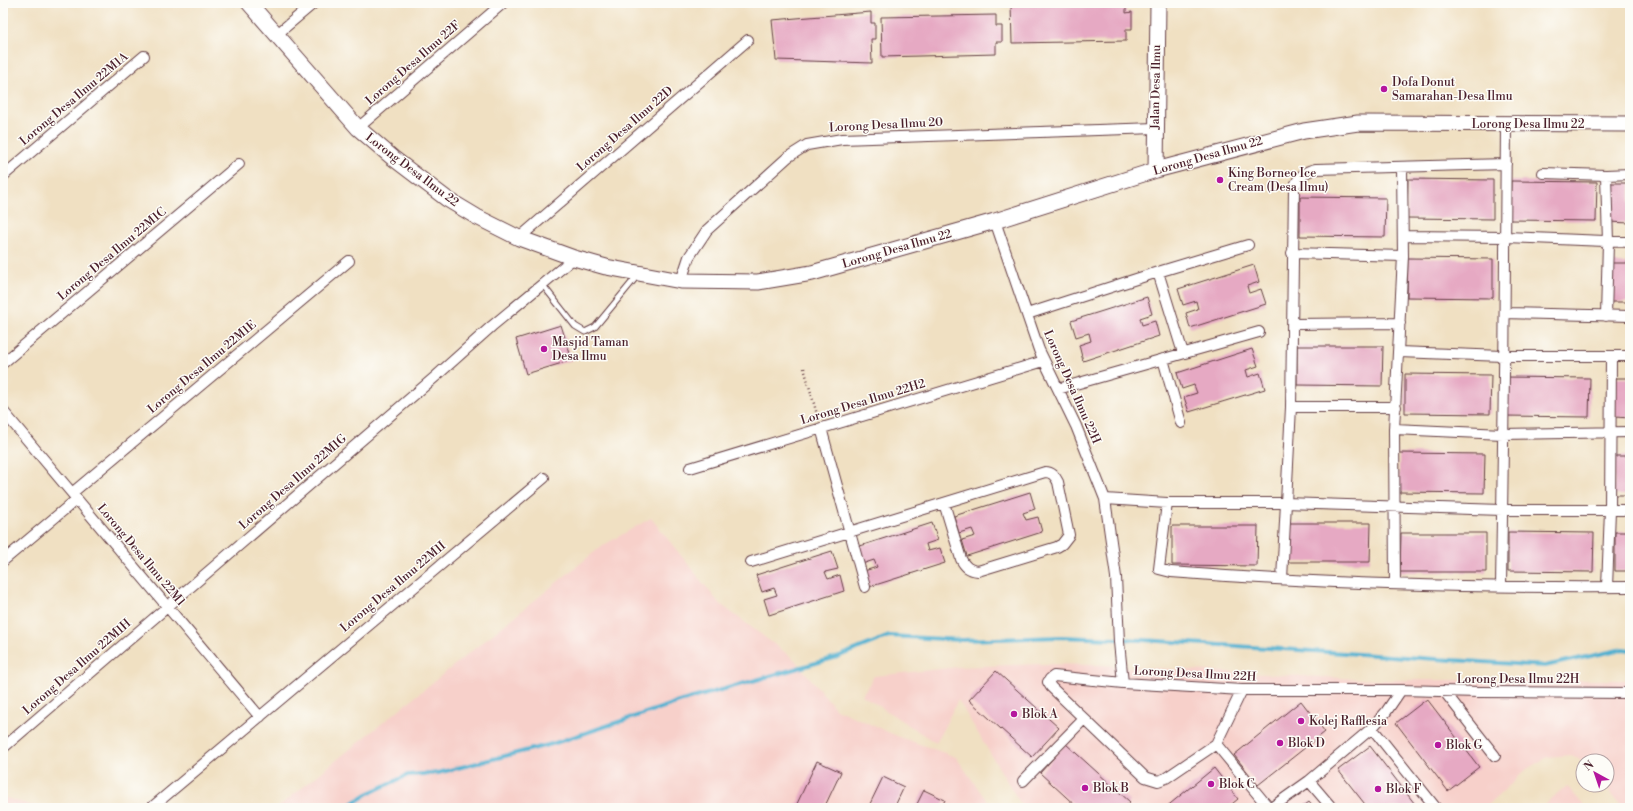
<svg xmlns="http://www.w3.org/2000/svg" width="1633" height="811" font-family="'Libre Bodoni',serif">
	<rect width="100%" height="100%" fill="#fdfcf7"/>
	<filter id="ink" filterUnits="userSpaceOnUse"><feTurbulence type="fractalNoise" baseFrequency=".025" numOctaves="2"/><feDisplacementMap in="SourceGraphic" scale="8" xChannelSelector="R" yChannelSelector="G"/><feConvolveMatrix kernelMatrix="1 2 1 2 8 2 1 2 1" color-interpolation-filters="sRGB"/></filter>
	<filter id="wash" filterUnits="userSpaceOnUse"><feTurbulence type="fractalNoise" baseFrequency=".012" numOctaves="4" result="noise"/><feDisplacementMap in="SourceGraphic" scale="16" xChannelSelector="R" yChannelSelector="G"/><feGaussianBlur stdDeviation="0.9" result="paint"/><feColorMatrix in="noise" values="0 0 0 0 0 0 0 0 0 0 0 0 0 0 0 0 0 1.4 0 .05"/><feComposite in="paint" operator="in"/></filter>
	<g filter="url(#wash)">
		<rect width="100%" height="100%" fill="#f0e0c2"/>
		<path fill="#f7d0ca" d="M651,518L719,603L794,659L836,709L897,736L956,757L992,808H277L602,546Z
			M1038,664L1104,665L1122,667L1153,668L1379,680H1630V808H1623L1604,785H1607V761L1583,762L1572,755L1547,757L1527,769L1485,808H1023L958,700L936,743L862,695L874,676L959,667Z
			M1567,786L1586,808H1542Z
			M3,797L40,808H3Z"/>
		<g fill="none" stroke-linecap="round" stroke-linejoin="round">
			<path stroke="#51b0d0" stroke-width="4" d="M346,808L367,794L408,775L438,773L552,744L682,701L837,657L889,636L962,640L1061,637L1143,640L1545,666L1623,649L1630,650"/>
		</g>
		<g id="blocks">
			<path fill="#e6a9c3" d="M1126,3V13L1132,12V29H1126V41L1012,43L1011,4Z
				M871,12V23H875V39H871L872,63L776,60L772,20Z
				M996,15V26H1002V42H996V54L882,57L881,17Z
				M1408,179L1493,180V219L1407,218Z
				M1511,181L1597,182L1596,221L1510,220Z
				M1609,183H1630V223L1609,222Z
				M1300,197L1386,198L1385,237L1300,236Z
				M1408,258L1493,259V298L1407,297Z
				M1609,263H1630V302H1608Z
				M1254,265L1259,282L1247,286L1249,293L1261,289L1266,304L1190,328L1186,313L1198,309L1196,301L1183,305L1178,289Z
				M1147,297L1152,314L1140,318L1142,325L1155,321L1159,336L1083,361L1079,345L1091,341L1089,333L1076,337L1071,321Z
				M561,325L572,360L526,374L516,339Z
				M1297,346H1383L1382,386L1297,385Z
				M1252,349L1258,366L1246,370L1248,377L1260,373L1265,389L1189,412L1184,397L1197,393L1194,385L1182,389L1177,373Z
				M1405,374L1491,375L1490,414L1405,413Z
				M1504,377L1590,378L1589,417L1504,416Z
				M1615,378H1630V418L1615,417Z
				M1399,453L1485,454L1484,493L1399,492Z
				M1614,456H1630V495H1614Z
				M1030,492L1035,509L1023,513L1026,520L1038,517L1042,532L967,556L962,540L975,536L972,529L959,533L954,516Z
				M932,523L938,540L926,544L928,551L940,548L945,563L869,587L864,571L877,567L874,560L862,564L857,547Z
				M1285,523H1371L1370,562H1285Z
				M1172,526H1258L1257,566L1172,565Z
				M1508,532L1594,533L1593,572L1508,571Z
				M1615,532H1630V571H1615Z
				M1401,533H1486V572H1400Z
				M832,551L838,569L825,572L828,579L840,575L844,591L769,615L764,599L777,595L774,588L762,592L756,575Z
				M996,671L1059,728L1032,757L969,700Z
				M1427,699L1479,767L1448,791L1396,723Z
				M1301,701L1325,732L1258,785L1234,755Z
				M1066,744L1130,802L1124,808H1078L1040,773Z
				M1370,746L1418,808H1368L1338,770Z
				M817,761L841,772L824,808H795Z
				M1214,768L1238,799L1227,808H1165Z
				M883,777L904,787L894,808H868Z
				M924,790L945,800L941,808H915Z
				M1309,802L1314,808H1301Z"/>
		</g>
	</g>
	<g filter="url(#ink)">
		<use href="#blocks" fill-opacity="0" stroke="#633c42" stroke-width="1"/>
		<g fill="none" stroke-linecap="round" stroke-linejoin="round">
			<defs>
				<path id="lane" d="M542,284L575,326L585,332L595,327L638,275"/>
				<path id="street" d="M276,35L314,3
					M358,128L503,3
					M1543,173L1606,175
					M3,176L144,56
					M995,221L1039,350L1076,426L1105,499L1116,577L1119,642L1123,683L1242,690H1401L1479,692L1630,693
					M1403,236L1506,237L1630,242
					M519,238L748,40
					M1292,253L1403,256
					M681,281L689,257L707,230L788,157L807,145L842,139L1156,128
					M1505,313L1630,316
					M1027,314L1158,272
					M1606,316L1608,242L1606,175L1630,174
					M1292,324L1400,323
					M1399,352L1503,356H1630
					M1183,353L1158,272L1248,245
					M1163,359L1181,423
					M3,363L239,164
					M1058,389L1259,332
					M1291,407H1396
					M3,411L260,717
					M821,428L865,587
					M1394,429L1403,256L1402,167
					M690,468L1044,361
					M72,493L349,261
					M1105,499L1167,503H1285L1502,510H1630
					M1167,503L1159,569L1171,572C1323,584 1477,588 1630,587
					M3,561L77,499
					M751,562L1045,472C1052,472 1055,476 1058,482L1069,535L1062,544L1057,547L978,571C969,570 965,567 961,559L944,503
					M1282,579L1291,407L1294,188C1298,177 1305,171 1316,169L1506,164
					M1395,584L1394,429L1503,434L1630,432
					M1501,587C1504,433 1505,278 1506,124
					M1607,587L1610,510L1611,356
					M1123,683L1054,676L1050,679L1048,682L1051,687L1145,777L1158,781L1166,778L1216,744L1242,690
					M1444,691L1495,756
					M1372,728L1436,808
					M1216,744L1269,808
					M3,748L435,377L492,326L574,258
					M1023,781L1084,719
					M1309,781L1332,808
					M151,808L544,478
					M1271,808L1309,781L1372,728L1386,712L1401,690"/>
				<path id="secondary" d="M249,3L358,128L393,158L447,199L477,217L519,238L574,258L606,267L681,281L758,282L812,273L995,221L1156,170L1304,131L1358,123L1630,124
					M1156,170L1158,3"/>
			</defs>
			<use href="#lane" stroke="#633c42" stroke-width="7"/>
			<use href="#street" stroke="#633c42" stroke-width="12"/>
			<use href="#secondary" stroke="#633c42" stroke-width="17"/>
			<path stroke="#633c42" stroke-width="2.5" stroke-dasharray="1 3" stroke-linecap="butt" d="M804,368L818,418"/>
			<use href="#lane" stroke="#fff" stroke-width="5"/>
			<use href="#street" stroke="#fff" stroke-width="10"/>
			<use href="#secondary" stroke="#fff" stroke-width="15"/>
		</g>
	</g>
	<g fill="#b5179e" stroke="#fdfcf7" stroke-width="1.5">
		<circle cx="1384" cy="89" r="4"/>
		<circle cx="1220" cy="180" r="4"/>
		<circle cx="544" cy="349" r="4"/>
		<circle cx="1014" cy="714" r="4"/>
		<circle cx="1301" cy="721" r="4"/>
		<circle cx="1280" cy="743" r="4"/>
		<circle cx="1438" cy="745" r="4"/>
		<circle cx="1211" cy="784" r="4"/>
		<circle cx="1085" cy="788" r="4"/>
		<circle cx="1378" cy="789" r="4"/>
	</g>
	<g text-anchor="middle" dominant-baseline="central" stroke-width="3" stroke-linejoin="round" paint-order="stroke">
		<g font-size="12" fill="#4a1f2b" stroke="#fdfcf7">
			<text transform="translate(413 63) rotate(-41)">Lorong Desa Ilmu 22F</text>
			<text transform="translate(1156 87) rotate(-89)">Jalan Desa Ilmu</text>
			<text transform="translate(74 99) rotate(-40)">Lorong Desa Ilmu 22M1A</text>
			<text x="1528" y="124">Lorong Desa Ilmu 22</text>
			<text transform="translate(886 125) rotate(-3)">Lorong Desa Ilmu 20</text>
			<text transform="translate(625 129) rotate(-41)">Lorong Desa Ilmu 22D</text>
			<text transform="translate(1208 156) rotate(-16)">Lorong Desa Ilmu 22</text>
			<text transform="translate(412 170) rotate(37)">Lorong Desa Ilmu 22</text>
			<text transform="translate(897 249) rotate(-16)">Lorong Desa Ilmu 22</text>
			<text transform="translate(112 254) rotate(-40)">Lorong Desa Ilmu 22M1C</text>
			<text transform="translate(202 367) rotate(-40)">Lorong Desa Ilmu 22M1E</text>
			<text transform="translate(1072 387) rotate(66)">Lorong Desa Ilmu 22H</text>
			<text transform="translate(863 402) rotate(-17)">Lorong Desa Ilmu 22H2</text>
			<text transform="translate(293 482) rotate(-41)">Lorong Desa Ilmu 22M1G</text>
			<text transform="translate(141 555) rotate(50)">Lorong Desa Ilmu 22M1</text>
			<text transform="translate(393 587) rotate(-40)">Lorong Desa Ilmu 22M1I</text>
			<text transform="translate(77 667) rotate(-41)">Lorong Desa Ilmu 22M1H</text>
			<text transform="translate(1195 674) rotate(3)">Lorong Desa Ilmu 22H</text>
			<text x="1518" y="679">Lorong Desa Ilmu 22H</text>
		</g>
		<g font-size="12" fill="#4a1f2b" stroke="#fdfcf7" text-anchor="start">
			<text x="1392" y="82">Dofa Donut<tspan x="1392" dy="14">Samarahan-Desa Ilmu</tspan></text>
			<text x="1228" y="173">King Borneo Ice<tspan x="1228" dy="14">Cream (Desa Ilmu)</tspan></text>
			<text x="552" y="342">Masjid Taman<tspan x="552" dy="14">Desa Ilmu</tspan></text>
			<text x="1022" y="714">Blok A</text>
			<text x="1309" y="721">Kolej Rafflesia</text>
			<text x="1288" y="743">Blok D</text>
			<text x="1446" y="745">Blok G</text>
			<text x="1219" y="784">Blok C</text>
			<text x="1093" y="788">Blok B</text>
			<text x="1386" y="789">Blok F</text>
		</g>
	</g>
	<rect width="1633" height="811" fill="none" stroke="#fdfcf7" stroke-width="16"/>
	<g transform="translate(1595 773) rotate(320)"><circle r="19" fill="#fdfcf7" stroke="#b5a4a5"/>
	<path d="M0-3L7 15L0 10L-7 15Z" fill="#b5179e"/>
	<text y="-6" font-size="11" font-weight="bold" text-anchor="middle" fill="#4a1f2b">N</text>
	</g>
</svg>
